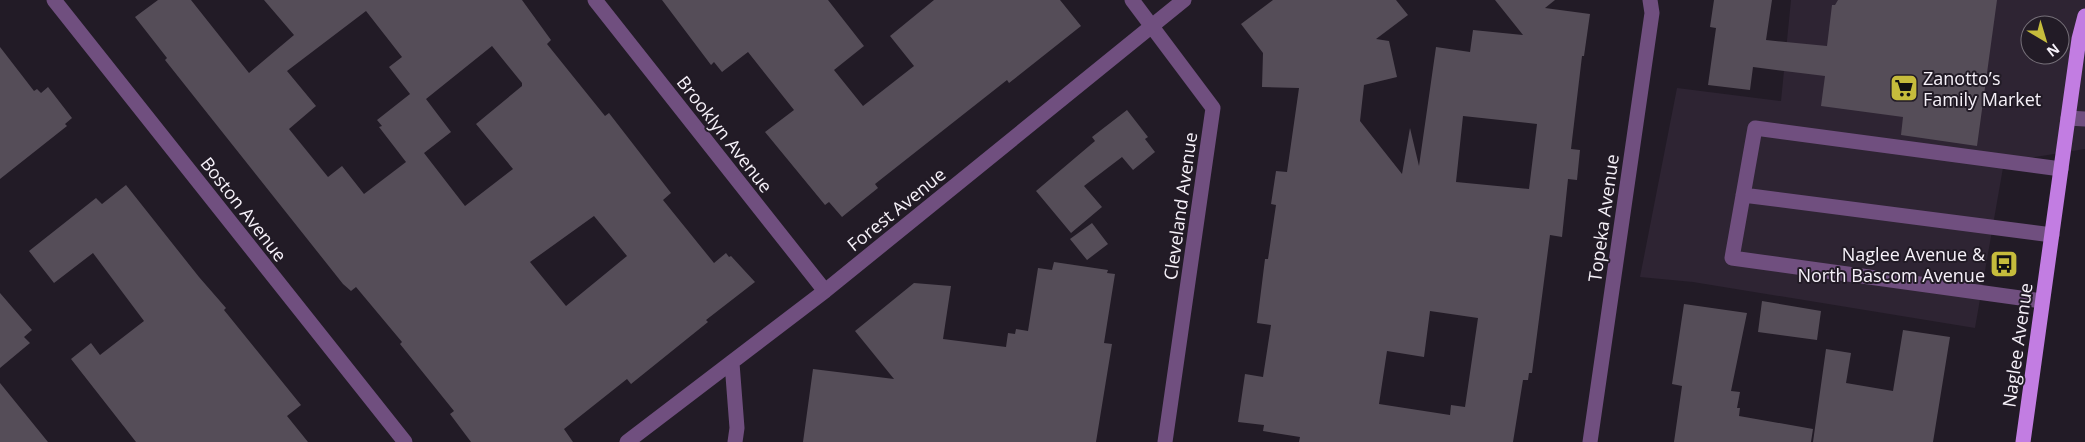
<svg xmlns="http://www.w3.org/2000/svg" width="2085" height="442" font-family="'Open Sans',sans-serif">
	<rect width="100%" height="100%" fill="#221b26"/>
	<path fill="#2e2433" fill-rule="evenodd" d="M1791,0H2085V149L2004,162L1975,328L1693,282L1640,277L1677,88L1781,101ZM2030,25H2060V55H2030Z"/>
	<path fill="#554d58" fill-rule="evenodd" d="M158,0H191L249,73L294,35L264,0H522L551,40L547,44L605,116L609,113L671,193L663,200L714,263L726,253L729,257L731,256L755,282L706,320L708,322L631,384L627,379L564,429L573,442H471L450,414L454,411L400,344L402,342L356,287L351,291L343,284L165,60L167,58L135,17ZM366,11L402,57L389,67L410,94L377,120L382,126L379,127L406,162L364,194L342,166L328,177L289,129L316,106L287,71ZM492,46L522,83V86L476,124L513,169L465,206L424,153L451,132L426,99ZM594,216L627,256L566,306L530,262Z
		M662,0H828L864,46L834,70L863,106L914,66L890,36L934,0H1060L1081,26L1009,83L1007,80L875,184L878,188L842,217L829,202L825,205L765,132L794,110L748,52L722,72L714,62L711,65Z
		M1273,0H1396L1408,15L1376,39L1389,41L1397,77L1364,85L1360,121L1402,174L1410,128L1419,166L1436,47L1470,52L1473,30L1523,35L1495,0H1555L1545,8L1590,14L1584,56H1582L1571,149L1580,150L1577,180L1568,179L1562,237L1550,235L1532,373H1529L1528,380H1523L1513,442H1299L1300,437L1263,431L1264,425L1238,422L1245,374L1263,377L1271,325L1257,323L1265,259H1268L1276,205L1271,204L1276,171L1287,172L1299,88L1262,87L1263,53L1241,24ZM1463,116L1537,124L1529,189L1456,182ZM1430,311L1478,318L1465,407L1451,405L1450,415L1379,404L1387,351L1424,357Z
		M1714,0H1772L1766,40L1827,46L1832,5H1835L1838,0H1997L1977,146L1901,135L1903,117L1821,106L1825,76L1753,67L1750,90L1708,85L1716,28L1710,27Z
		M0,47L34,91L37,89L41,93L48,87L72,118L65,124L67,126L0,179Z
		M1127,110L1148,137L1145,139L1155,152L1133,170L1122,157L1084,186L1102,207L1071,233L1036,191L1095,141L1092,137Z
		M126,185L199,277L226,308L224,310L301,405L287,416L308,442H136L71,359L91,343L100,355L144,321L93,253L54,283L29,251L96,198L102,204Z
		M1092,223L1108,244L1087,260L1070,239Z
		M1054,262L1108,270L1107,273L1115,274L1104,343L1112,344L1096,442H803L813,369L894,379L855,331L914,283L951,286L943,339L1006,347L1008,333L1015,334L1016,329L1028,331L1038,268L1052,270Z
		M0,293L32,330L24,337L30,343L0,368Z
		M1762,301L1821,311L1817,340L1758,332Z
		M1684,304L1747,313L1731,391L1740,392L1737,408H1740L1739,416L1813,429L1811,442H1674L1682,386L1672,384Z
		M1903,330L1950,337L1933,442H1813L1826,349L1851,353L1846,383L1893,391Z
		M0,383L48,442H0Z"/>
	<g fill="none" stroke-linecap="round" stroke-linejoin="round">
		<path stroke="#704f7f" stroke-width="15" d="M54,0L405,442
			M595,0L825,291
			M1132,0L1213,108L1165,442
			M2068,118L2085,119
			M1743,195L2052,235
			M2042,301L1732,258L1755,128L2061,169
			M732,363L737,428L735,442
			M627,442L825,291L1184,0
			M1590,442L1652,13L1650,0"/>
		<path stroke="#c27de2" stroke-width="15" d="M2023,442L2068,118L2079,39L2085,16"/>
	</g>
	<defs>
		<symbol id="supermarket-square" viewBox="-11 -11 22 22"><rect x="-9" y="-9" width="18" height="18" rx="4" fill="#c6bc3c" stroke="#221b26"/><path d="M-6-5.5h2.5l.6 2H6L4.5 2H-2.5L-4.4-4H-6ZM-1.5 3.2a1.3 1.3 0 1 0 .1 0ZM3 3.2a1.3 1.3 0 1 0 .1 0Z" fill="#111"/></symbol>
		<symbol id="bus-square" viewBox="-11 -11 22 22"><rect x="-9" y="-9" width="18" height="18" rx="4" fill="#c6bc3c" stroke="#221b26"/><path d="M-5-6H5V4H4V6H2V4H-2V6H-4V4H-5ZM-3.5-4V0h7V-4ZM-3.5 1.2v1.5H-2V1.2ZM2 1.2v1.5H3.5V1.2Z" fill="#111"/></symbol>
	</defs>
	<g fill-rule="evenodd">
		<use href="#supermarket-square" x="1888" y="72" width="32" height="32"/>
		<use href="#bus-square" x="1988" y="248" width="32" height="32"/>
	</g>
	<g text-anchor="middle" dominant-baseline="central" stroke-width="4" stroke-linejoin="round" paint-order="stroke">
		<g font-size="18" fill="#f6f1f9" stroke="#221b26" text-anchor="start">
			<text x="1923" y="78">Zanotto’s<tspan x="1923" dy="21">Family Market</tspan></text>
			<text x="1985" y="254" text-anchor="end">Naglee Avenue &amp;<tspan x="1985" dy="21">North Bascom Avenue</tspan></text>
		</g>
		<g font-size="18" fill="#f6f1f9" stroke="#221b26">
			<text transform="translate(725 134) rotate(52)">Brooklyn Avenue</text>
			<text transform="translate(1180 206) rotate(-82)">Cleveland Avenue</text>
			<text transform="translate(244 209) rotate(52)">Boston Avenue</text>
			<text transform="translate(896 209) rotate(-39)">Forest Avenue</text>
			<text transform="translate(1603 218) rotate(-82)">Topeka Avenue</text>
			<text transform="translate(2017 345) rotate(-82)">Naglee Avenue</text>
		</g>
	</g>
	<g transform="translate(2045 40) rotate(142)"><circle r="24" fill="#221b26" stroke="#77717a"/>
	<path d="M0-4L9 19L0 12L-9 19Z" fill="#c6bc3c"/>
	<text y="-8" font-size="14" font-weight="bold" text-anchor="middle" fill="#f6f1f9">N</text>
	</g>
</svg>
